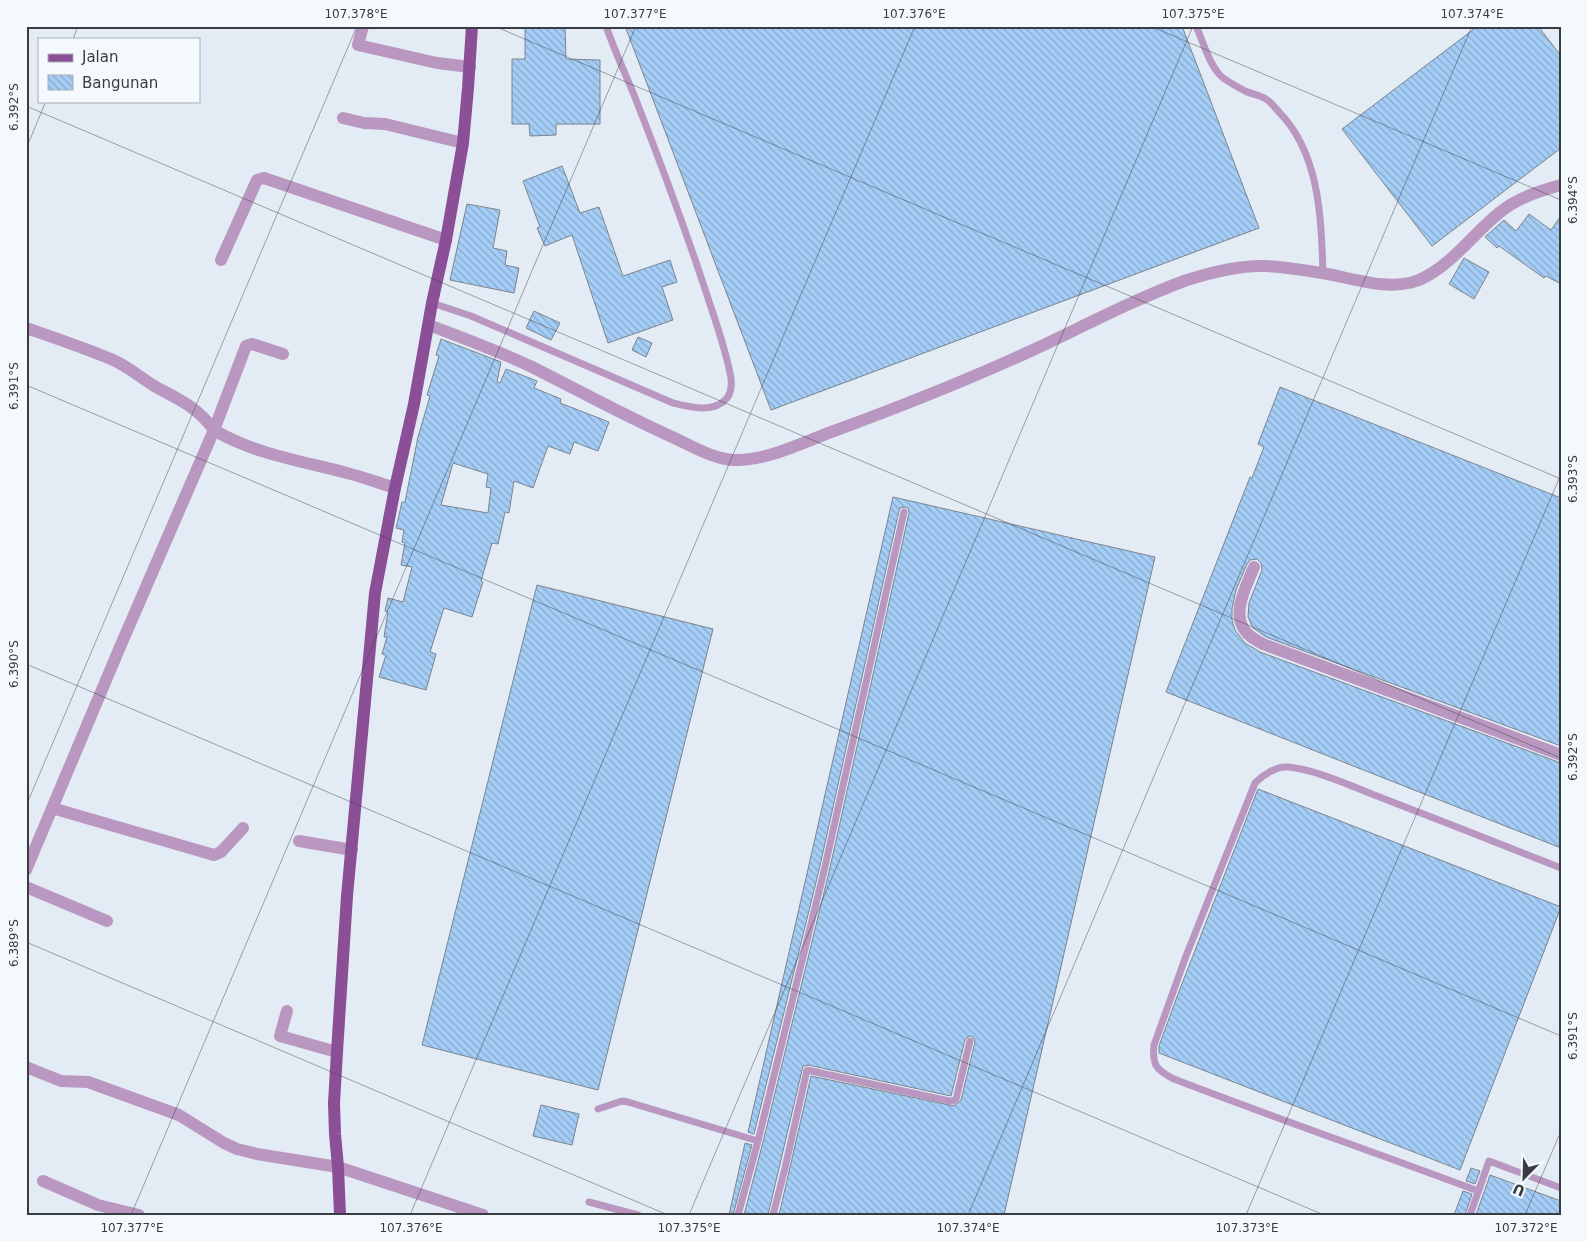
<svg xmlns="http://www.w3.org/2000/svg" width="1587" height="1241" font-family="'DejaVu Sans',sans-serif">
	<defs>
		<pattern id="building-back-hatch" width="6" height="6" patternUnits="userSpaceOnUse" patternTransform="scale(1.25)"><rect width="6" height="6" fill="#a4cdf7"/><path d="M-1 5l2 2M0 0l6 6M5-1l2 2" fill="none" stroke="#87a8c9"/></pattern>
	</defs>
	<rect width="100%" height="100%" fill="#e3ecf5"/>
	<path fill="url(#building-back-hatch)" stroke="#7c848c" fill-rule="evenodd" d="M525,26H565L566,59L600,60V124H556V135L530,136L529,124H512V59H525Z
		M625,26H1182L1259,228L771,410Z
		M1478,26H1538L1561,56V148L1432,246L1342,129Z
		M562,166L580,213L599,207L623,276L670,260L677,282L662,287L673,320L608,343L572,235L545,246L537,228L540,227L523,181Z
		M467,204L500,210L493,248L507,251L505,265L519,268L514,293L450,280Z
		M1529,214L1551,230L1561,216V284L1546,276L1544,278L1499,246L1497,248L1485,237L1504,220L1516,231Z
		M1464,258L1489,272L1474,299L1449,284Z
		M534,311L560,323L551,340L526,328Z
		M638,337L652,343L646,357L632,350Z
		M441,339L501,362L497,382L500,383L506,369L537,381L534,388L561,399L560,403L609,422L598,451L574,442L570,454L548,446L533,488L514,481L509,513L505,512L498,544L492,543L481,581L483,582L472,617L444,608L430,652L436,654L426,690L379,677L386,655L382,654L387,637H384L388,612L385,611L388,598L403,602L412,567L401,565L405,543L402,542L404,530L396,528L402,502H405L418,437L430,396L427,395L439,356L436,355ZM453,463L488,474L486,487L491,488L488,513L441,505Z
		M1280,387L1561,498V746L1266,637L1259,632L1253,628L1248,617L1249,603L1262,570L1261,563L1257,559L1250,560L1247,564L1236,590L1232,609V620L1235,630L1245,643L1260,652L1561,763V848L1166,692L1250,477L1252,478L1264,447L1258,444Z
		M893,497L1155,557L1004,1215H779L811,1076L954,1106L961,1100L975,1042L974,1038L971,1036L967,1037L965,1040L951,1096L808,1065L803,1066L768,1215H744L763,1142L829,872L909,513L908,508L905,507L900,508L899,511L819,870L754,1134L748,1132Z
		M537,585L713,629L598,1090L422,1045Z
		M1258,789L1561,907L1460,1170L1159,1053V1046L1178,994Z
		M541,1105L579,1114L572,1145L533,1136Z
		M745,1143L752,1145L733,1215H729Z
		M1471,1168L1480,1171L1475,1184L1466,1181Z
		M1490,1175L1561,1201V1215H1476Z
		M1463,1191L1472,1194L1465,1215H1454Z"/>
	<g fill="none" stroke-linecap="round" stroke-linejoin="round">
		<path stroke="#b997c0" stroke-width="7" d="M1196,26C1203,41 1208,62 1219,74C1225,81 1236,86 1245,91C1251,94 1260,95 1266,99C1271,102 1275,108 1279,112C1320,154 1321,218 1323,273
			M432,303L471,316L673,403C689,407 714,414 727,398C732,392 732,380 730,373C724,343 713,314 704,286C683,223 660,161 636,100C626,75 615,52 606,26
			M598,1109L622,1101L628,1102L758,1141L738,1215
			M758,1141L824,871L904,512
			M1478,1191C1377,1153 1275,1118 1174,1079C1156,1070 1152,1065 1154,1045L1186,956L1255,783C1263,775 1276,766 1288,767C1315,769 1356,788 1382,798C1442,821 1501,844 1561,868
			M589,1202L638,1215
			M773,1215L785,1168L807,1070L949,1101H953L956,1099L970,1041
			M1470,1215L1489,1161L1561,1188"/>
		<path stroke="#b997c0" stroke-width="12" d="M363,26L358,45L437,63L470,67
			M343,118L364,123L385,124L463,143
			M221,260L257,180L264,178L446,240
			M429,325C463,338 499,351 532,367C578,390 623,415 670,436C690,445 712,459 734,460C768,461 803,442 834,431C902,406 970,379 1035,349C1086,325 1135,299 1187,280C1212,272 1240,265 1266,266C1284,267 1304,270 1322,273C1353,278 1388,292 1419,280C1451,266 1473,234 1499,213C1517,198 1539,191 1561,185
			M26,328C55,338 85,348 113,360C129,367 141,378 156,387C180,400 197,407 214,430
			M214,430L246,346L252,344L283,354
			M1254,567C1246,587 1230,615 1247,633C1251,638 1258,641 1263,644L1561,755
			M52,808L214,855L221,852L243,828
			M299,841L352,850
			M26,870L120,647L214,430C254,454 302,461 347,473C363,477 379,483 395,488
			M26,887L107,921
			M287,1011L280,1036L337,1052
			M26,1067L61,1081L88,1082L179,1115L224,1143L237,1149L257,1154L338,1167L483,1215
			M43,1181L98,1205L139,1215"/>
		<path stroke="#8b4f98" stroke-width="12" d="M340,1215L338,1167L335,1134L334,1103L337,1052L347,896L375,593L395,488L414,404L432,303L446,240L463,143L468,88L472,26"/>
	</g>
	<path fill="none" stroke="#393c40" stroke-width="1" stroke-opacity="0.45" d="M494,26L1561,479M1150,26L1561,200M73,39L78,26M26,106L1561,758M26,149L46,101M26,385L1561,1036M26,664L1324,1215M26,806L357,26M26,942L668,1215M131,1215L636,26M410,1215L915,26M689,1215L1193,26M968,1215L1472,26M1246,1215L1561,474M1525,1215L1561,1131"/>
	<rect width="1587" height="1241" fill="none" stroke="#f4f9fe" stroke-width="55"/>
	<rect x="38" y="38" width="162" height="65" fill="#f4f9fe" stroke="#a9adb2"/>
	<rect x="48" y="54" width="25" height="8" fill="#8b4f98" stroke="#a9adb2"/>
	<text x="82" y="62" font-size="15" fill="#393c40">Jalan</text>
	<rect x="48" y="75" width="25" height="15" fill="url(#building-back-hatch)" stroke="#a9adb2"/>
	<text x="82" y="88" font-size="15" fill="#393c40">Bangunan</text>
	<g transform="translate(1524 1178) rotate(203)" stroke="#f4f9fe" stroke-width="4" paint-order="stroke">
	<path d="M0-4L9 19L0 12L-9 19Z" fill="#393c40"/>
	<text y="-8" font-size="14" font-weight="bold" text-anchor="middle" fill="#393c40">U</text>
	</g>
	<rect x="28" y="28" width="1532" height="1186" fill="none" stroke="#393c40" stroke-width="2"/>
	<g font-size="12" text-anchor="middle" fill="#393c40">
		<text x="356" y="18">107.378°E</text>
		<text x="635" y="18">107.377°E</text>
		<text x="914" y="18">107.376°E</text>
		<text x="1193" y="18">107.375°E</text>
		<text x="1472" y="18">107.374°E</text>
		<text transform="translate(14 107) rotate(-90)" y="4">6.392°S</text>
		<text transform="translate(1573 200) rotate(-90)" y="4">6.394°S</text>
		<text transform="translate(14 386) rotate(-90)" y="4">6.391°S</text>
		<text transform="translate(1573 479) rotate(-90)" y="4">6.393°S</text>
		<text transform="translate(14 664) rotate(-90)" y="4">6.390°S</text>
		<text transform="translate(1573 757) rotate(-90)" y="4">6.392°S</text>
		<text transform="translate(14 943) rotate(-90)" y="4">6.389°S</text>
		<text transform="translate(1573 1036) rotate(-90)" y="4">6.391°S</text>
		<text x="132" y="1232">107.377°E</text>
		<text x="411" y="1232">107.376°E</text>
		<text x="689" y="1232">107.375°E</text>
		<text x="968" y="1232">107.374°E</text>
		<text x="1247" y="1232">107.373°E</text>
		<text x="1526" y="1232">107.372°E</text>
	</g>
</svg>
